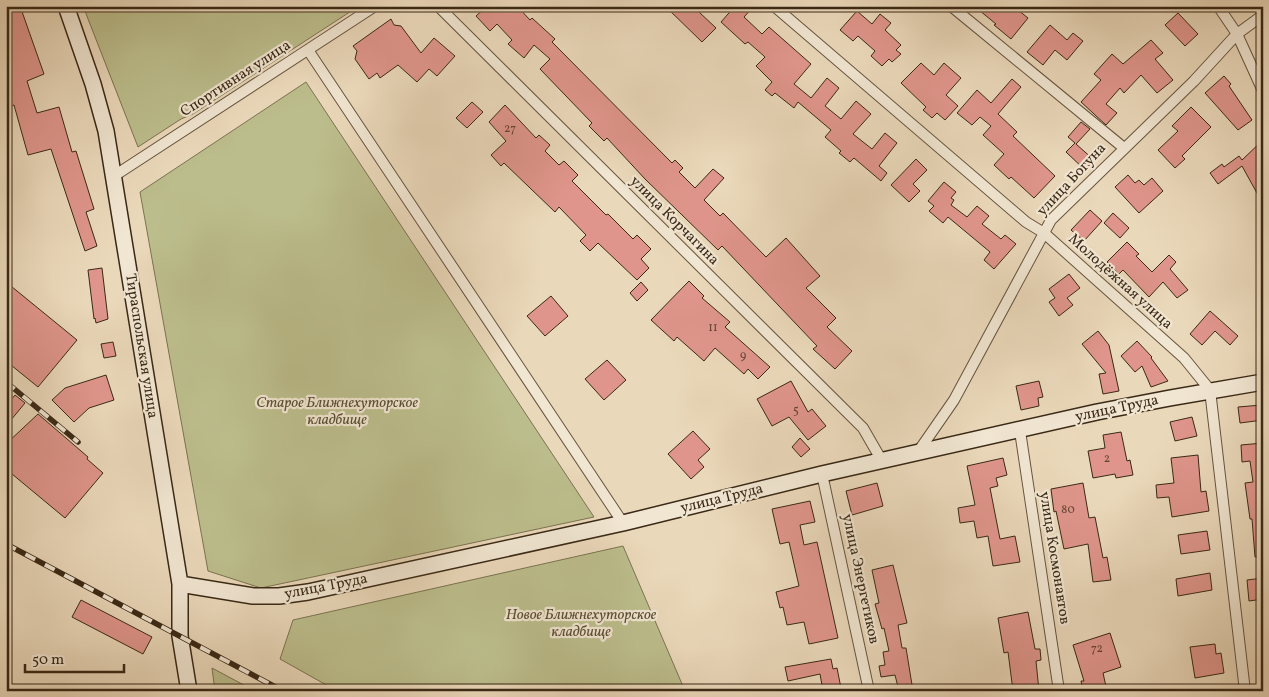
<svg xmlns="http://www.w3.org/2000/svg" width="1269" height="697" font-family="Vollkorn,serif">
	<rect width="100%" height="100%" fill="#ead8ba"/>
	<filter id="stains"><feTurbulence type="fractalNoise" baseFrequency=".004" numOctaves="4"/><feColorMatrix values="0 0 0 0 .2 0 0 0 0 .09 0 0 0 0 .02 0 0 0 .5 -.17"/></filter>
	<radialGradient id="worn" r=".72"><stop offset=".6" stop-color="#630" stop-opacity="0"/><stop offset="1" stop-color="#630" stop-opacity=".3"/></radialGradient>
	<path fill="#bcbd8c" stroke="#7b7351" d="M83,6H359L193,114L181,119L138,147Z
		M306,82L594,517L261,588L208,571L140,192Z
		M623,546L685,691H337L280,659L293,620Z
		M212,668L255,691H215Z"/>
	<path fill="#df958b" stroke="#3a2916" d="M6,6H20L44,74L27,81L37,113L59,107L72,152L76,151L94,209L86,212L97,246L85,251L51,149L28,155L14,105L9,107L6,99Z
		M487,6H502L506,11L510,6H517L530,20L532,18L555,39L552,42L672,163L675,160L683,168L679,172L695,188L713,169L724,178L704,200L720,216L723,213L766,257L786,238L820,276L806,288L836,318L827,327L852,351L835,369L813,349L817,346L722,246L718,250L645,179L607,138L604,141L589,126L592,123L540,69L550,59L534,45L524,58L508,44L512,40L497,24L490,31L476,16Z
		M665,6H706L699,12L716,28L702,42Z
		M735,6H754L744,17L762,34L769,27L811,64L794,84L811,98L827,78L839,88L825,106L841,119L856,101L871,114L853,134L872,149L885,133L897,143L879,166L887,173L881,181L854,158L850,162L839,153L841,151L825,137L831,130L798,102L794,108L775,93L772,96L765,90L772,82L756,66L765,57L748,42L745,44L721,22Z
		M974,6H1013L1028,18L1011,39L994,25L996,24Z
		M857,11L872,24L880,14L891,23L885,30L901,45L896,50L901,54L892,62L889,59L882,66L871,56L875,51L858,36L853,41L840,30Z
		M1178,13L1198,34L1185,46L1165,25Z
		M391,19L394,25L401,26L421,53L434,38L455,56L437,76L429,69L417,82L398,65L380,78L377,73L369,79L355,59L357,51L353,46Z
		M1050,25L1067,40L1073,33L1083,41L1067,60L1055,50L1043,65L1027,52Z
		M1151,40L1163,53L1155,59L1173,80L1157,93L1141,75L1124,93L1120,88L1106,104L1117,113L1106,125L1081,102L1101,80L1094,74L1112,54L1123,64Z
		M921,63L934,75L944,63L961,78L946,95L958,106L945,120L937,113L932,118L923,110L926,107L901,83Z
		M1224,76L1231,84L1229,86L1252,120L1238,130L1205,93Z
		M1012,79L1021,87L998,114L1017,132L1013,136L1055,176L1034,198L1011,177L1009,179L994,165L1004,154L983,135L991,126L980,117L972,125L957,113L977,90L991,103Z
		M472,102L483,112L467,128L456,118Z
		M505,105L536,138L539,135L550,145L545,151L559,165L564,161L578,175L572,181L606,215L608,214L633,239L637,235L651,249L641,259L649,268L637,280L598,243L590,251L580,241L586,235L559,207L555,212L504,163L501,166L491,155L506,141L489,122Z
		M1191,107L1211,127L1182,156L1185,159L1175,168L1158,150L1178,131L1172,126Z
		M1081,122L1090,129L1076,144L1094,160L1085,170L1066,152L1075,143L1068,137Z
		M1263,140V204L1242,166L1218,184L1210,173L1222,164L1224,167L1239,156L1242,160Z
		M916,159L927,170L913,184L920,191L909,202L891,185Z
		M1128,175L1135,183L1139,180L1144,185L1152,178L1163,191L1139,213L1115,187Z
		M944,182L956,192L951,198L954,200L951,205L967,217L977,206L989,216L982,224L1001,239L1005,235L1016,244L994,269L984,260L990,252L948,217L943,223L929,211L934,206L928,201Z
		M1090,210L1102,221L1084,241L1071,230Z
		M1113,213L1129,228L1120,238L1104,223Z
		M1127,242L1139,254L1136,256L1152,272L1169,255L1176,262L1170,269L1188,290L1177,298L1163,282L1149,297L1123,270L1119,274L1107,262Z
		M102,268L108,319L96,323L95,318L94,319L88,270Z
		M1069,274L1080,288L1067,298L1073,305L1059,316L1049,302L1055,298L1049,289Z
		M689,281L704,296L702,298L730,322L725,327L770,367L758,379L748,369L744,374L715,348L704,361L677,337L674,341L651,320Z
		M6,282L77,340L38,387L6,361Z
		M641,282L648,290L637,301L630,293Z
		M551,296L568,316L545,336L527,316Z
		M1210,311L1238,336L1230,345L1215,331L1202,345L1190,334Z
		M1098,331L1109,345L1119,391L1103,394L1099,374L1106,373L1082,344Z
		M1137,341L1152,357L1151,358L1168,381L1151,387L1142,366L1135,372L1121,356Z
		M113,342L116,356L104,358L101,344Z
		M607,360L626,380L604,400L585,379Z
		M106,375L114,400L89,408L74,422L52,400L65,388Z
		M791,381L808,412L812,409L826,426L808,440L789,417L772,426L757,399Z
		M1039,381L1043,397L1038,398L1039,406L1021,410L1016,386Z
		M15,395L25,403L6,426V406Z
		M1262,405L1263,420L1240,423L1238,407Z
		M38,414L88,457L87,459L103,473L65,518L6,469V444Z
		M1192,417L1197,436L1175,441L1170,422Z
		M693,431L710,449L698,460L704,467L691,479L668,454Z
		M1121,432L1127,461L1130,460L1133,475L1116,478L1115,474L1093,478L1088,451L1105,448L1103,435Z
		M800,438L810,449L801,457L792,447Z
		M1263,443V556L1255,557L1252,519H1250L1245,483L1253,482L1250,461L1242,462L1241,445Z
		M1198,455L1201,492L1206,491L1209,511L1172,517L1169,497L1157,498L1156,485L1174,483L1171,458Z
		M1003,458L1007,475L996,478L998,486L990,488L1000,539L1015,536L1020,562L993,566L988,536L977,538L974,521L960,523L958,508L975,505L967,466Z
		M877,483L883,506L852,515L846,491Z
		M1083,483L1089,518L1095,517L1103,558L1107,557L1111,580L1093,582L1088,544L1064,549L1056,511L1054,512L1051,489Z
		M810,501L815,522L800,525L804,545L817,542L838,638L809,644L804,622L787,625L783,607L780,608L776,592L799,586L789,542L780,544L772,509Z
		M1207,531L1210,550L1181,554L1178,535Z
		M893,565L907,623L898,625L902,648H906L913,691H899L895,675L881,677L879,666L885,665L883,652L889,651L884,628L882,629L875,604L879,603L872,570Z
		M1210,573L1212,590L1178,596L1176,579Z
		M1263,578V599L1249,601L1247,580Z
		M81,600L152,637L143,654L72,617Z
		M1028,612L1035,649H1040L1041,660L1036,661L1039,691H1013L1008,652L1004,653L998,618Z
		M1110,633L1121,667L1103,673L1107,691H1083L1081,681H1084L1073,645Z
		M1215,644L1216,654L1221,653L1224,673L1195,678L1190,647Z
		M831,659L833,669L837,668L841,688L823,691L820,674L788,681L785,667Z"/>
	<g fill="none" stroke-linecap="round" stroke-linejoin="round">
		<defs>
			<path id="street" d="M438,6L863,428L882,461
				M774,6L1026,222L1044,233L1184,358L1210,390L1245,691
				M951,6L1124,148
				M1218,6L1237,34L1263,91
				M308,50L623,523
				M114,176L375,6
				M1020,431L1059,691
				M918,452L954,400L1051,220L1194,81L1237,34L1263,15
				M822,474L869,691"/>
			<path id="secondary" d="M66,6L93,84L106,131L180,584V636L189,691
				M180,584L253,596H279L308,592L623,523L822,474L1097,412L1170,398L1263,382"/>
		</defs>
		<use href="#street" stroke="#66553f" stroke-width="12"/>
		<use href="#secondary" stroke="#3a2916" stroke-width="18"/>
		<use href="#street" stroke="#f1e6d2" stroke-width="10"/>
		<use href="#secondary" stroke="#f1e6d2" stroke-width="15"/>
		<defs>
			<path id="rail" d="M6,382L78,442
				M6,544L283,691"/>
		</defs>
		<use href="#rail" stroke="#3a2916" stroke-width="5.5"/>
		<use href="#rail" stroke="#f1e6d2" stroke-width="4" stroke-dasharray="11" stroke-linecap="butt"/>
	</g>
	<g text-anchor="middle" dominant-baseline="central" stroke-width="4.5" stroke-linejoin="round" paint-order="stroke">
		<g font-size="12" fill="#634433">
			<text x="510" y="129">27</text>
			<text x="713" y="328">11</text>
			<text x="743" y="356">9</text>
			<text x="796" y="411">5</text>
			<text x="1107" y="459">2</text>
			<text x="1068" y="510">80</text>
			<text x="1097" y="649">72</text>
		</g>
		<g font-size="15" fill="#3a2916" stroke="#f1e6d2">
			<text transform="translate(236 79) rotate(-33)">Спортивная улица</text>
			<text transform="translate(1072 180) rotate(-47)">улица Богуна</text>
			<text transform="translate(674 221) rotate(45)">улица Корчагина</text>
			<text transform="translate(1120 282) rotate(42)">Молодёжная улица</text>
			<text transform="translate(141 346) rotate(81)">Тираспольская улица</text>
			<text transform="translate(1117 409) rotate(-12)">улица Труда</text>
			<text transform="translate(722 499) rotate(-14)">улица Труда</text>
			<text transform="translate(1054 558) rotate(81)">улица Космонавтов</text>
			<text transform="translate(860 579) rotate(78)">улица Энергетиков</text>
			<text transform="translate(326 587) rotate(-11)">улица Труда</text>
		</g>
		<g font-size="15" font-style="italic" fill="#5a4e34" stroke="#f1e6d2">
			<text x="337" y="403">Старое Ближнехуторское<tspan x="337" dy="17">кладбище</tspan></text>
			<text x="581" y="615">Новое Ближнехуторское<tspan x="581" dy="17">кладбище</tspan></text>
		</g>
	</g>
	<rect width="1269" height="697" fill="none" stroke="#ead8ba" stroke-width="25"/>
	<rect x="8" y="8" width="1254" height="682" fill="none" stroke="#3a2916" stroke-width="2.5"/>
	<rect x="12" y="12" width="1244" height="672" fill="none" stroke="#3a2916"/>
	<path d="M25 664v8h99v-8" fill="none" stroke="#3a2916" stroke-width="2.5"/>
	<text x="32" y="664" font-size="15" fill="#3a2916" stroke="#f1e6d2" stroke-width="4" paint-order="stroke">50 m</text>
	<rect width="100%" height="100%" filter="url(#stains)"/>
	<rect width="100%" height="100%" fill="url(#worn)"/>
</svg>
